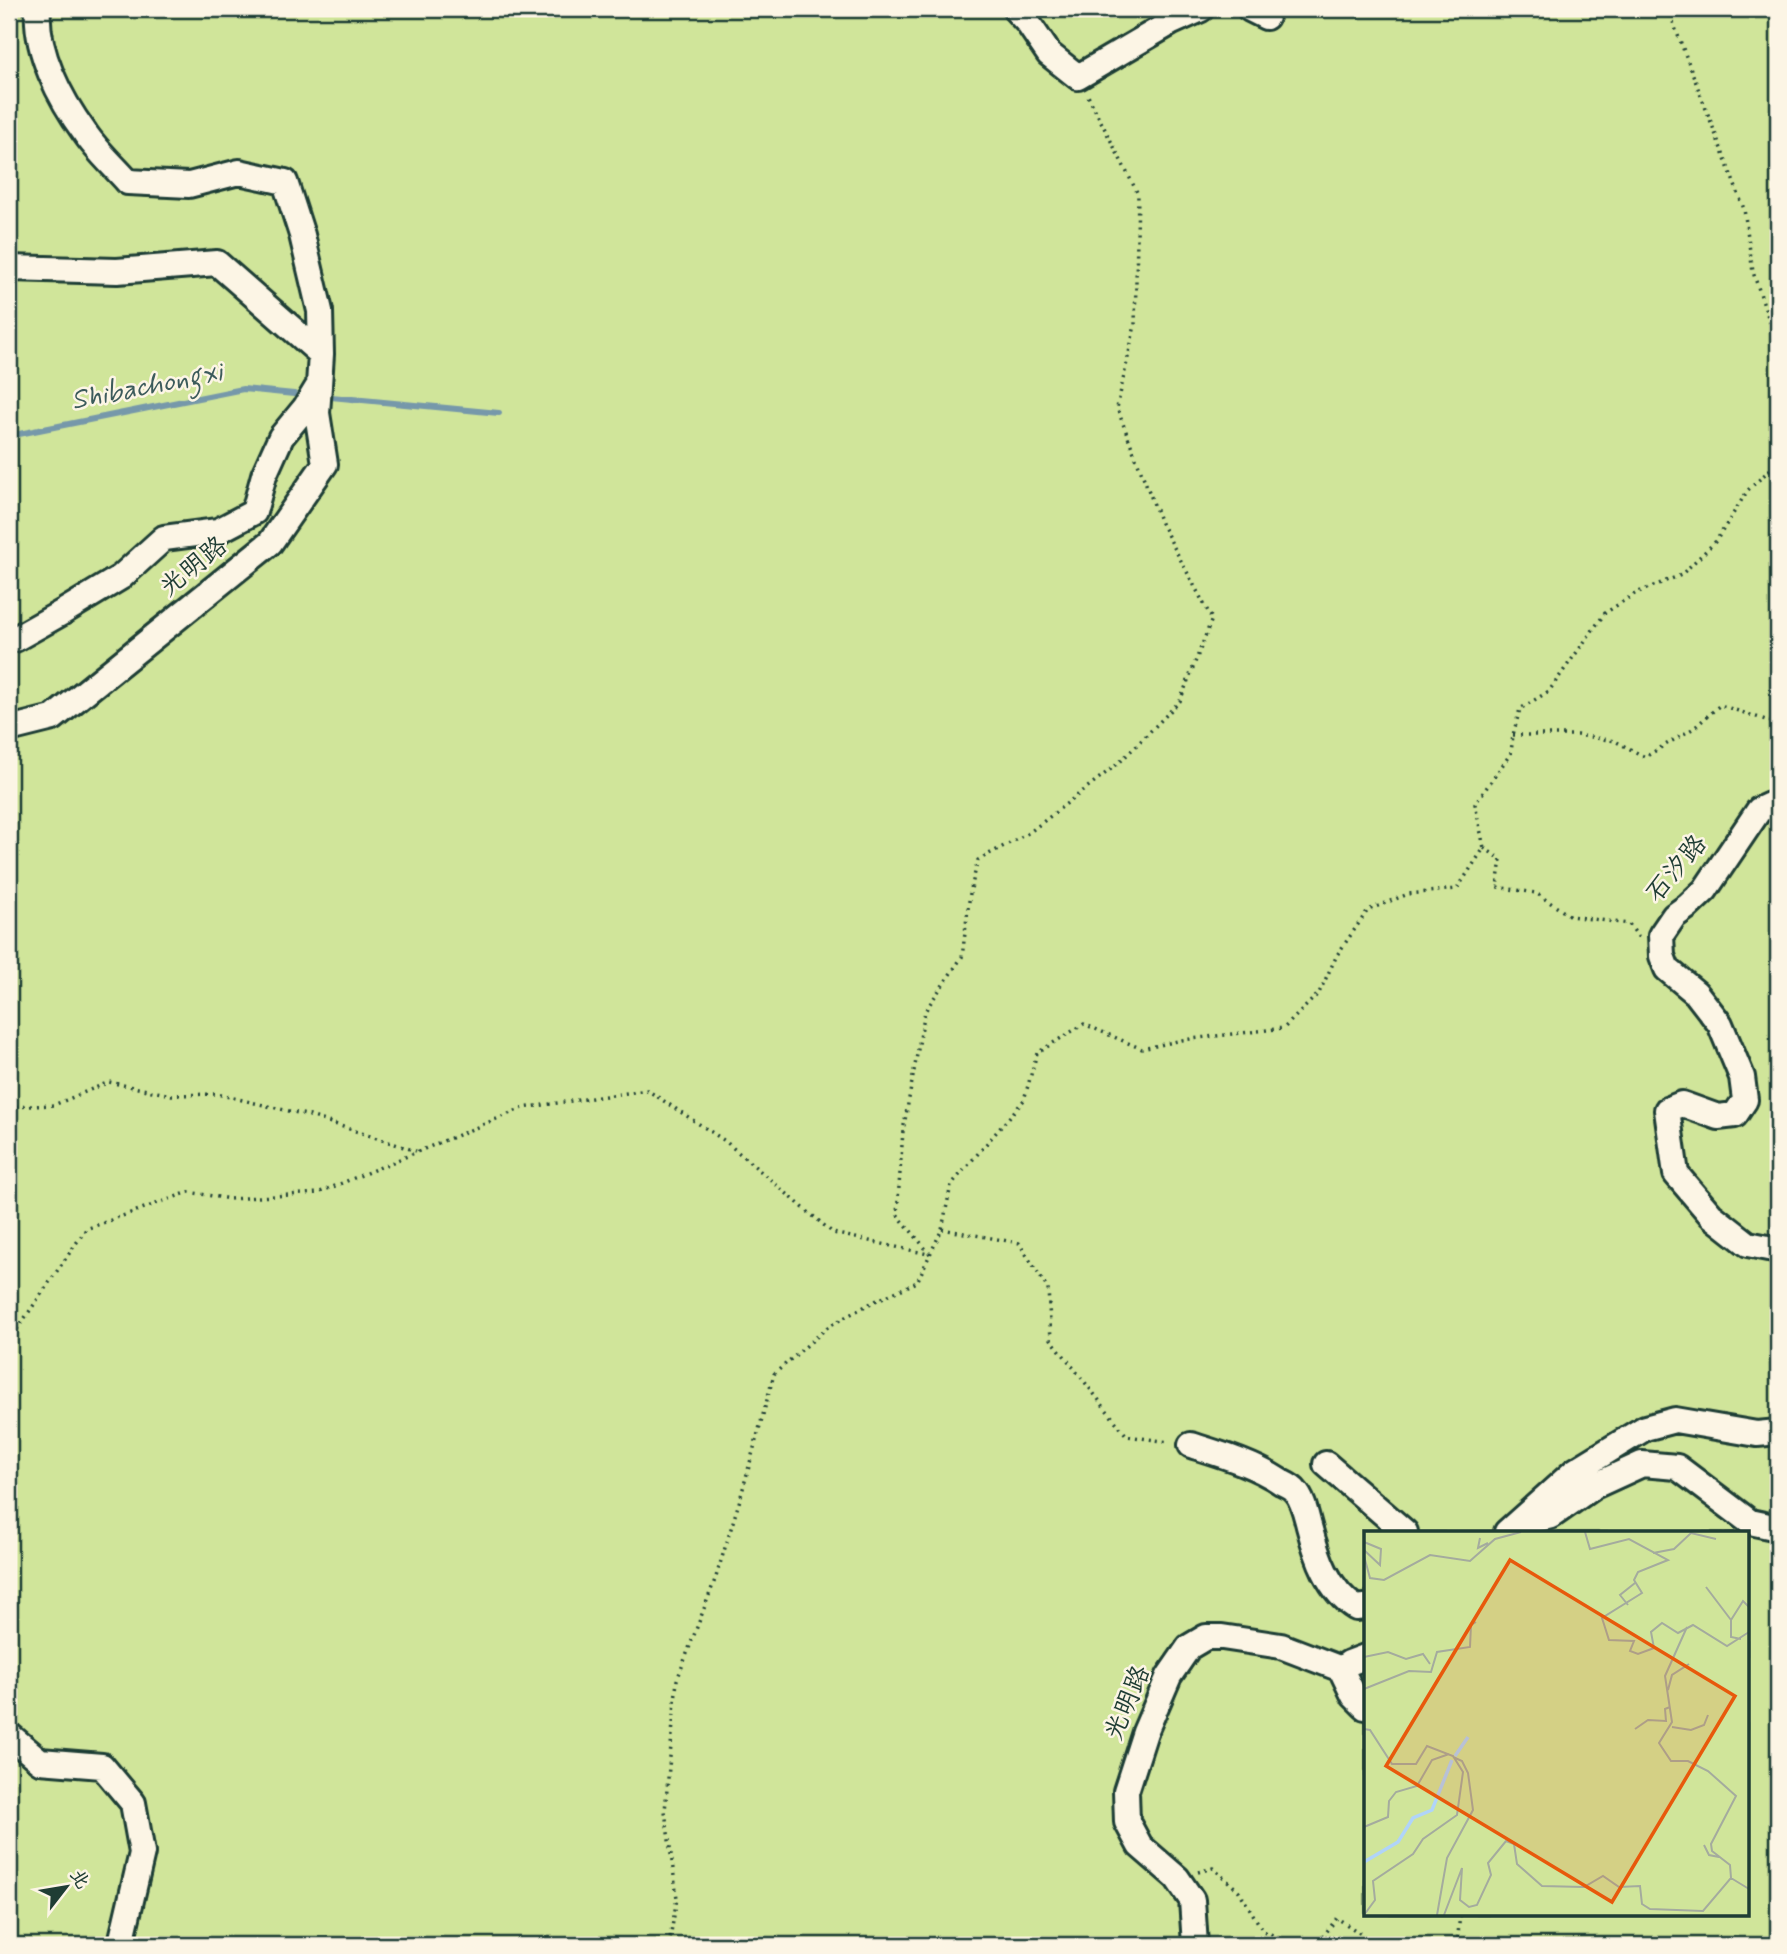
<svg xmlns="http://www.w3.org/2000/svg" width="1787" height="1954" font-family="Mynerve,'LXGW WenKai TC',sans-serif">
	<rect width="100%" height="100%" fill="#fcf5e5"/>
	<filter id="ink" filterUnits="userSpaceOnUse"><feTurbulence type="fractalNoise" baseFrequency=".0143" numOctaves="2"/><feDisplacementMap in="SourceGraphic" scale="14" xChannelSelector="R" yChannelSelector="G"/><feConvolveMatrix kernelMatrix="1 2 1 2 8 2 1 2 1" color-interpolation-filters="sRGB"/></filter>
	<g filter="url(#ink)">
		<path fill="#d0e59a" stroke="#789167" stroke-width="2" fill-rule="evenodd" d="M9,9H1778V1945H9ZM1365,1532H1747V1914H1365Z"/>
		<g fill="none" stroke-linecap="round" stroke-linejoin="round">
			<path stroke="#7698aa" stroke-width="6" d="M331,397L499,413
				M9,436L243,389L294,394"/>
			<defs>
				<path id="minor" d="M1015,9L1028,23L1049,54L1078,77L1172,22L1201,9
					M1250,9L1266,17
					M9,268L117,271L217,263L321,354
					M9,638L15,639L63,612L121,577L164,538L218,531L254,512L264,475L281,437L305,408L319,385L321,354L320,311L302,235L285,182L239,172L189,185L128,182C114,166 97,151 85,133C60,99 35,51 38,9
					M9,729L53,718L270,543L325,464L317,413L319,386
					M1778,806L1770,805L1759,810L1705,890L1688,906L1674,916L1661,935L1662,956L1667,969L1696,993L1720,1024L1742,1077L1745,1100L1735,1115L1718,1117L1682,1104L1667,1110L1676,1174L1711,1215L1748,1244L1778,1250
					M1191,1445C1222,1455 1254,1464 1281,1482C1285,1484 1292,1487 1295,1491C1303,1499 1306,1515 1309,1526C1317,1557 1328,1590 1356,1608L1365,1607
					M1326,1464L1405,1532
					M1519,1524L1551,1516L1594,1486L1642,1464L1677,1467L1750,1522L1778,1528
					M1507,1532L1575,1471L1645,1428L1675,1420L1757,1434L1778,1432
					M1341,1669L1354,1696L1365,1707
					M1341,1669L1349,1663L1365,1657
					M9,1735L40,1761L102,1766L133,1803L142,1853L121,1943L122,1945
					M1195,1945L1192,1900L1177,1878L1140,1846L1127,1822L1126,1791L1145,1732L1169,1676L1189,1647L1206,1637H1222L1281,1646L1341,1669"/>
			</defs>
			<use href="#minor" stroke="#1f3d34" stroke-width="30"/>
			<path stroke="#1f3d34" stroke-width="3.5" stroke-dasharray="2 5" stroke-linecap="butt" d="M1668,9L1744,209L1753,272L1778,347
				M1513,735H1577L1615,741L1645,757L1694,728L1720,705L1778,724
				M1484,848L1501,859L1497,887L1536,893L1570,916L1629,924L1639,938
				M9,1107L54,1105L109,1082L171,1095L217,1094L310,1116L416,1151
				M942,1229L1019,1243L1048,1289L1051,1339L1127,1436L1170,1442
				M930,1254L897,1214L903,1131L925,1011L962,957L970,893L978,860L1030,832L1120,762L1180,701L1212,619L1161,523L1117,408L1135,325L1138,194L1087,94
				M9,1341L86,1229L189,1192L230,1199L318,1193L523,1108L647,1090L725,1141L833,1233L928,1254
				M1198,1872L1213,1868L1239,1891L1263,1931L1298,1945L1322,1938L1337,1918L1361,1934L1360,1945
				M669,1945L677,1898L665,1811L677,1680L716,1577L741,1496L774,1374L829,1326L873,1302L917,1282L942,1229L951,1185L1024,1100L1037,1053L1084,1024L1142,1049L1182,1040L1284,1028L1319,993L1337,955L1368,910L1408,894L1457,889L1484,848L1475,804L1511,753L1513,735L1520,709L1549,691L1605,613L1636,593L1681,575L1716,541L1748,490L1778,462
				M1457,1945L1460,1914"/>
			<use href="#minor" stroke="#fcf5e5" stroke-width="24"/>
		</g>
	</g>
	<g text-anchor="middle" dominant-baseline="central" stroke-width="5" stroke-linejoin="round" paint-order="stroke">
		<g font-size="26" fill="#1f3d34" stroke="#fcf5e5">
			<text transform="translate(194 567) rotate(-39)">光明路</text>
			<text transform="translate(1677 869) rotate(-50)">石汐路</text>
			<text transform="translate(1128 1703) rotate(-67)">光明路</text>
		</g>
		<g font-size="28" font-style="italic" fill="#3c5b5b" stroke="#fcf5e5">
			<text transform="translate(147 387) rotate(-11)">Shibachongxi</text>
		</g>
	</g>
	<g transform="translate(1364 1531)">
		<rect width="385" height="385" fill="#fcf5e5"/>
		<path d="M0,1H385V384H0Z" fill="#d0e59a"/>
		<path fill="none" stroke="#b0d4f9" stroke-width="3.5" d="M91,225L104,206M0,331L34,311L49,287L68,279L88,229"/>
		<path fill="none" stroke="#a4ab9e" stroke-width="2" d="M221,1L226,18L265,8L304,29L274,41L270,49L278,62L238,87L245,109L270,110L266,120L274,123L290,117L287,101L298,92L314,102L329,94L363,115L385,101M116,7L114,17L124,12M0,11L17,18L16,34L0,19M289,22L310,18L327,2L352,8M0,25L6,47L20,49L66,24L106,30L131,8L157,1M342,56L367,89M264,74L256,64L271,52M377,108L367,106V89L379,70L385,76M0,126L24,121L42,128L59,123L66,133M0,158L45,140L67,141L73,121L106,116L107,94L112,91M304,159L308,144L325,133M308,196L327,199L340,194L344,184M0,198L6,199L28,233H52L63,215L89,225L99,241L93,284L59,308L49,323L9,350L11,369L0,384M271,198L284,189L302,190L301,178L306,176M0,296L24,286L25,270L32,261L53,255L68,229L85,223M340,314L345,324L355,326M367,347L385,358M73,384L83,327L109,279L104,242L98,230L89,226M80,384L98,337L96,369L105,376L113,374L127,344L124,332L142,310L150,313L153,333L178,355L220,356L239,345L255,356L276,355L278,373L286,378L339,380L367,347L366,334L348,320L347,313L372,265L344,240L324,230H307L295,212L308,191L301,145L323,96"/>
		<path fill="#e8590c" fill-opacity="0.15" stroke="#e8590c" stroke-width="3.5" d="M146,29L371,165L248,371L22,235Z"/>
		<rect width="385" height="385" fill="none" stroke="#1f3d34" stroke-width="3.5"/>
	</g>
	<rect width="1787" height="1954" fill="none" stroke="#fcf5e5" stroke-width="35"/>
	<rect x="18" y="18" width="1752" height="1919" fill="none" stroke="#1f3d34" stroke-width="2.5" filter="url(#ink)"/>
	<g transform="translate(66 1887) rotate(59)" stroke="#fcf5e5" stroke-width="5" paint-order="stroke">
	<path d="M0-5L12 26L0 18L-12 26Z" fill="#1f3d34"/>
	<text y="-10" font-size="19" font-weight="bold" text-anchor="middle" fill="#1f3d34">北</text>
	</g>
</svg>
